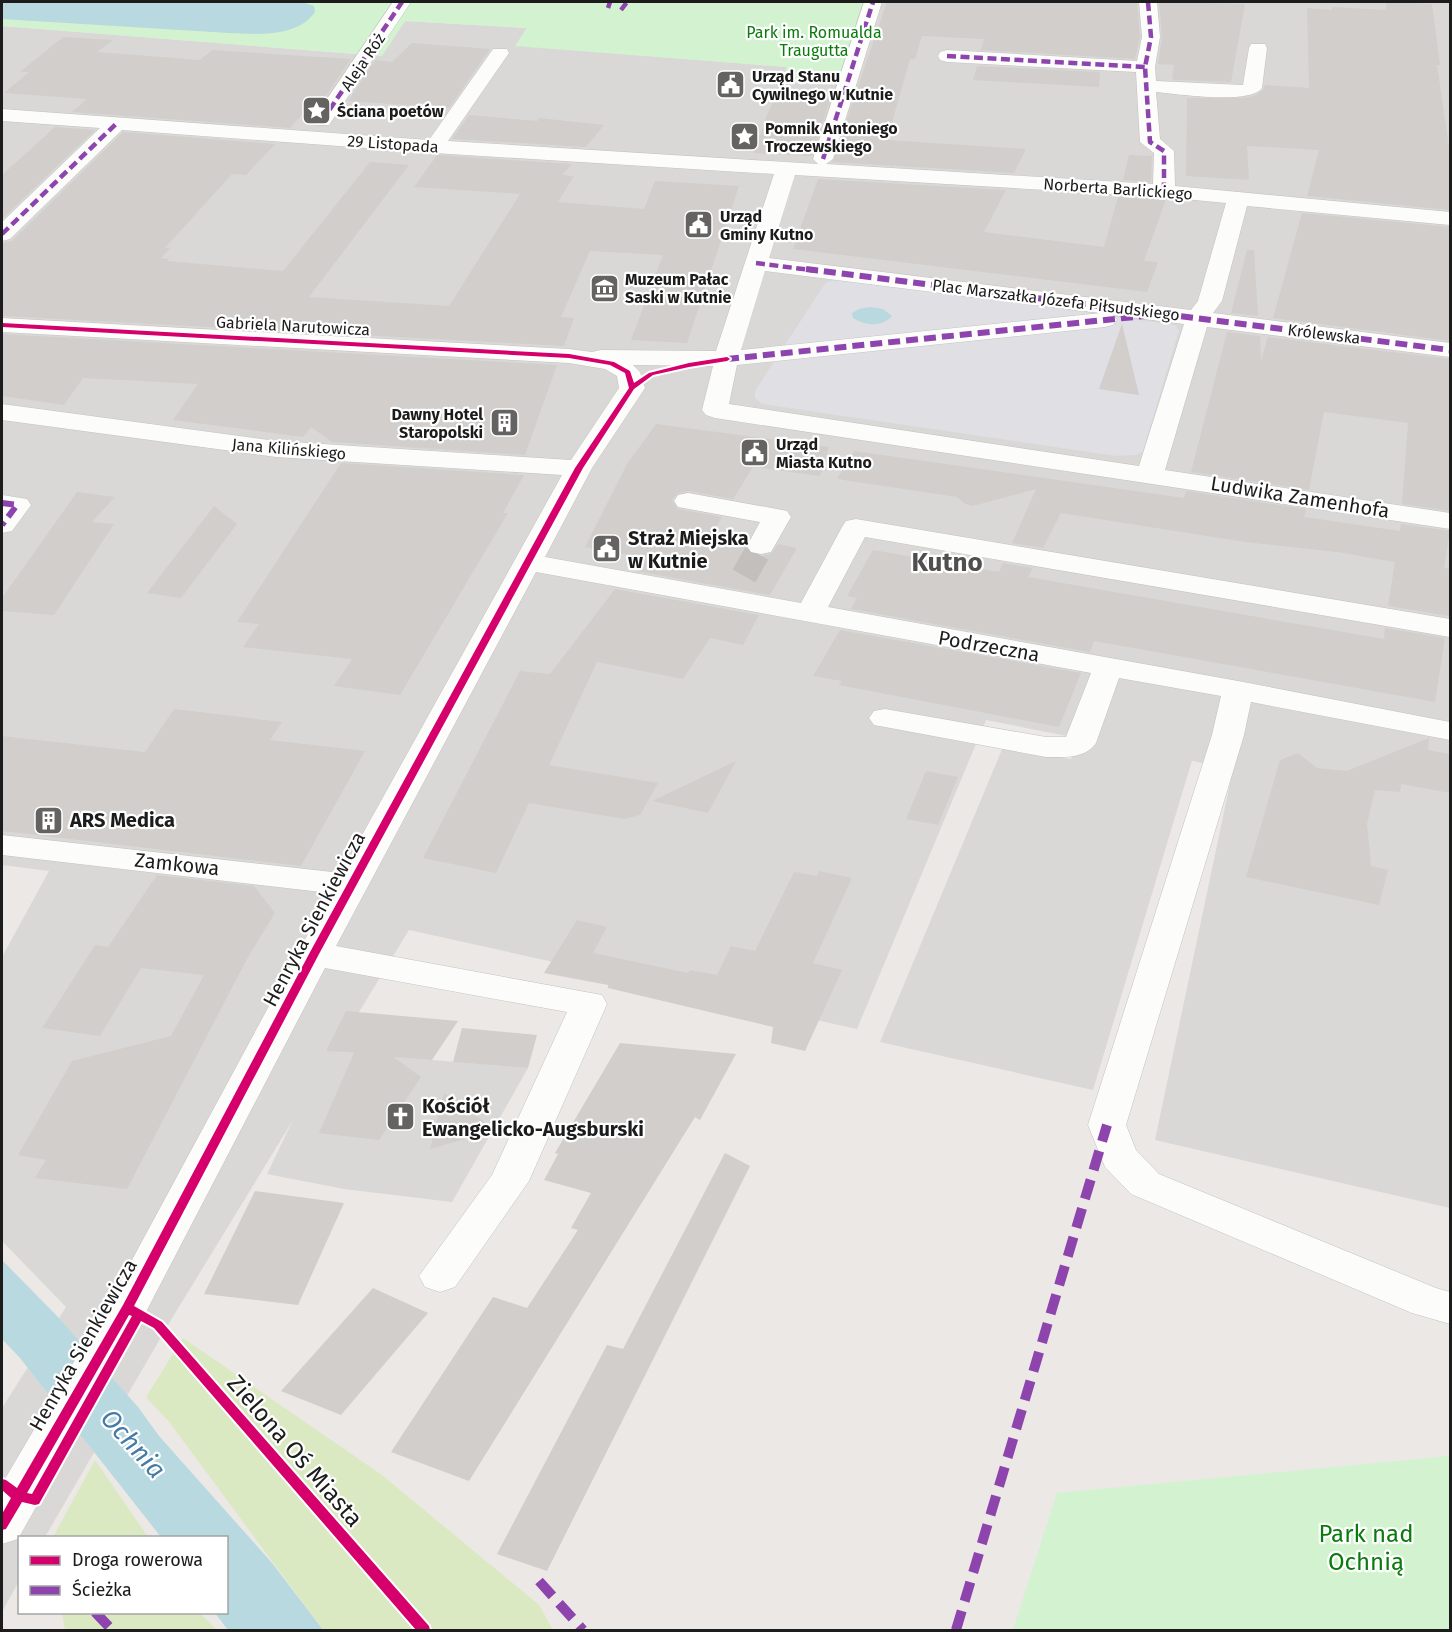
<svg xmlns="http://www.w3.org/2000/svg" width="1452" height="1632" font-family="'Fira Sans',sans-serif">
	<rect width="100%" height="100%" fill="#ebe8e5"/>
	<path fill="#dad8d6" d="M867,2H1450V1208L1155,1140L1233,769L986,720L857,1029L409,930L171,1320L45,1537L20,1538L19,1581L2,1612V1408L66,1307L2,1241V957L49,871L2,865V26L381,56L405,21L527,28L516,45L787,67L784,81L840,85Z"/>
	<path fill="#d9d8d6" d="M338,126L407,131L403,136L333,132Z
		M1091,707L1202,727L1093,1090L880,1042L1003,747L1071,759Z
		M326,1051L528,1068L452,1202L344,1189L267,1174Z"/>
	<path fill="#dae9c2" d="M183,1338L382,1475L539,1605L553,1630H323L170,1423L146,1397Z
		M95,1460L148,1537H53Z
		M62,1613H200L217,1630H65Z"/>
	<path fill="#d2f2d0" d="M2,2H867L840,85L784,81L786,67L515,46L527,28L405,21L382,56L2,26Z
		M1450,1456V1630H1013L1057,1493Z"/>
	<path fill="#dfdfe4" d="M843,279L1175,325L1179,330L1143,451L1136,455L1116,456L762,404L755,398V391L779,354L826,282Z"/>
	<path fill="#b7d9df" d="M2,2H301L314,6L315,12C297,38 257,34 229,33L2,19Z
		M870,307L883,309L892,316C882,327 865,326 853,318L852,313L859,309Z
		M2,1260L56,1315L138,1407L159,1436L272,1563L323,1630H228L215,1613L226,1612V1538L161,1537L20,1358L2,1339Z"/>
	<path fill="#d1cecc" d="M887,2H1137L1140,37L1135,59L981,50L984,39L922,36L915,59H910L887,140L1026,149L1014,173L832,162Z
		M1159,2L1245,4L1231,82L1175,80L1172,79L1174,65L1158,64L1162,37Z
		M1386,2L1432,4L1440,65H1437L1450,154V210L1307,196L1319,150L1247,146L1249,180L1186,176L1187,98H1244L1256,95L1263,90L1265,85L1309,88L1307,8L1332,10V7L1386,10Z
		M63,37L113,40L97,52L200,60L212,50L351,59L324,99H316L290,128L72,112L87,99L4,93L29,72H20Z
		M412,43L490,49L449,108L348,101L375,60L392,62Z
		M977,66L1100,72L1099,87L973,80Z
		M779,89L832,93L812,156L754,153L766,117Z
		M469,115L537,121L539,118L604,125L586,147L452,139Z
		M55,127L95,130L2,219V175Z
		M123,132L275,144L246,175L232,174L165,248H170L161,258L169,259L167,261L283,271L370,162L409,165L309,297L449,306L520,194L414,187L437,155L572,164L562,175L574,176L558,202L644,209L655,181L739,186L687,343L631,340L663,255L590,251L561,317L574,318L564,346L2,316V243L12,241Z
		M1129,155L1152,156L1151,182L1123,180Z
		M818,179L1006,190L984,232L1104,247L1118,197L1166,199L1144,261L1158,262L1147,292L793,249Z
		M1302,213L1450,227V341L1273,318Z
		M1247,250H1254L1258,316L1231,313Z
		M1122,324L1139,395L1099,389Z
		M1227,332L1260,336L1261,361L1268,337L1450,359V511L1402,504L1408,423L1324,412L1309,490L1191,472Z
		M2,334L557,365L525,455L332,442L311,427L303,437L173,420L198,384L83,378L64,405L2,396Z
		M656,424L829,447L820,476L753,467L733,499L688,491L678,493L672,500L678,509L722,517L713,533L748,539L745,547L751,554L761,556L771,554L778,544L797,548L770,595L630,570L640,557L585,547L627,464Z
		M854,451L1184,498L1186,491L1306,509L1304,517L1400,531L1401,524L1450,531L1444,568L1450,569L1449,616L1388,606L1395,562L1337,552L1245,542L1061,513L1043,548L1012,543L1036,489L973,506L965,504L957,497L837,479Z
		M341,463L524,475L503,513H508L400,695L334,686L352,659L243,647L259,624L237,622Z
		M77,492L115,497L92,522L114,524L54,615L2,611V598Z
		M214,506L237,524L181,598L147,593Z
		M873,550L999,572L1003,563L1033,568L1028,577L1384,639L1385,628L1445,638L1435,702L1094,641L1090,652L851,609L857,598L847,596Z
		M615,589L759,615L743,645L710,638L683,679L597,662L549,765L658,783L640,815L624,819L529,803L496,873L423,858L520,671L550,674Z
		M840,630L1081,673L1059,727L839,685L842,681L813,676Z
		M174,709L282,722L270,740L365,751L301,866L2,831V736L145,752Z
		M1429,738L1428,750L1450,754V793L1401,784L1400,792L1375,790L1367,824L1371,866L1388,870L1379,905L1246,877L1280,760L1298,753L1317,768L1347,771Z
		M736,761L708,813L652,801Z
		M926,771L958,777L938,825L906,819Z
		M819,871L852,878L813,963L842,970L805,1051L771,1043L773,1027L608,988V985L544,973L577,920L607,927L593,953L688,973L690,970L717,975L731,946L755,951L794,872L817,876Z
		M157,875L254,886L275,913L247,959L127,1189L35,1178L46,1160L18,1155L72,1061L171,1036L204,975L141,968L100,1036L42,1028L95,945L108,947Z
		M346,1011L458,1021L432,1060L393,1057L421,1077L379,1140L319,1133L354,1053L326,1051Z
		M462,1028L537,1035L528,1068L453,1062Z
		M620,1043L736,1054L700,1120L695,1117L469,1481L391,1452L493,1297L527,1308L578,1230L571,1228L591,1193L544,1180L558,1154L555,1153Z
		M444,1093L496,1130L430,1149Z
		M725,1153L750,1166L547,1571L497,1554L607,1345L623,1349Z
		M255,1191L344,1203L298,1305L204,1294Z
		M373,1288L428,1313L341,1415L281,1391Z"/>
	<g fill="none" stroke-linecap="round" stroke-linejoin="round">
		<path stroke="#c2bfbd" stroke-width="26" stroke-dasharray="26 13" stroke-linecap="butt" d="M744,576L761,546"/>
		<defs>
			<path id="minor" d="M393,2H411L329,125H315L312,121Z
				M864,2H882L833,159L826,164L1153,184L1154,153L1140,142L1136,72L947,62L940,60L938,56L940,52L947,50L1137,61L1142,37L1139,2H1157L1160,37L1155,67L1156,81L1243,85L1249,48L1251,44H1265L1267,48L1262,88C1250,105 1178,94 1156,92L1160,139L1174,151L1175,186L1450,212V225L1247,206L1222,301L1213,313L1450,343V357L1207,327L1165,470L1450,513V529L715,418L706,415L702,410L713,366L633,365L640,372L645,388L592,468L545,557L801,603L842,527L846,521L856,519L1450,619V637L865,537L828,607L1238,681L1450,722V740L1251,702L1244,735L1126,1125L1136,1150L1159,1174L1436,1288L1450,1292V1324L1412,1313L1131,1194L1105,1167L1088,1125L1212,735L1221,696L1119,678L1096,743C1085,759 1064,757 1046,757L885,727L874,725L869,718L874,711L885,709L1046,737H1066L1091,673L536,572L336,946L602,995L607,1004L529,1181L455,1287L440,1292L425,1287L419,1276L492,1175L567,1012L325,968L148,1308L18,1539L2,1544V1484L112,1297L330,893L2,855V835L341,873L562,475L276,457L2,420V404L276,441L571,460L619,388L617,376L605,369L569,363L2,332V318L569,349L592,352L601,350L716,351L774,174L434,153L122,130L10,239L2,241V222L100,128L2,121V109L429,140L493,49H507L509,53L448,141L818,164L813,159ZM795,175L1164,197L1226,203L1198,301L1191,310L769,258ZM765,271L1101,313L741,350ZM1113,315L1184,324L1139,466L729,404L737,365L1105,327L1113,325L1117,320Z
				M688,493L777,509L787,511L791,517L771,552L761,554L751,552L747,546L760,522L678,507L674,501L678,495Z
				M2,495L27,499L31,505L12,531L2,533Z"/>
		</defs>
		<use href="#minor" stroke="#c3c2c1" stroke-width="1"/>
		<use href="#minor" fill="#fcfcfb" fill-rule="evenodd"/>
		<path stroke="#8e44ad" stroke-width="4.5" stroke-dasharray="9 4.5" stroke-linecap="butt" d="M1148,2L1151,37L1145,67L1150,142L1164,151V191
			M608,8L610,2
			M621,10L627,2
			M947,56L1145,67
			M322,121L402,2
			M823,159L873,2
			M2,234L118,122
			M756,263L818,271"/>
		<path stroke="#8e44ad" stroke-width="6" stroke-dasharray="12 6" stroke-linecap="butt" d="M806,269L1450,350
			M727,359L1144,316
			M2,503L17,505L2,525"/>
		<path stroke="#8e44ad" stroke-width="10" stroke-dasharray="20 10" stroke-linecap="butt" d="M539,1581L583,1630
			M95,1612L112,1630
			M956,1630L1107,1125"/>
		<defs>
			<path id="cycleway" d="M2,323L569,354L614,362L630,371L634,383L649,373L689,363L727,357L730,359L727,361L689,367L653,375L634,389L583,468L319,954L134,1306L162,1322L429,1626L430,1630H416L154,1328L141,1321L39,1504L35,1505L22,1502L6,1529L2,1530V1514L11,1498L2,1490V1479L6,1480L17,1488L123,1305L309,954L575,468L629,388L625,373L610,365L569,358L2,327ZM129,1315L132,1316L32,1494L27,1493Z"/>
		</defs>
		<use href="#cycleway" stroke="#fff" stroke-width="4"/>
		<use href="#cycleway" fill="#d6006c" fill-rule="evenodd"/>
	</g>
	<defs>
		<symbol id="civic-square" viewBox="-11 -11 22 22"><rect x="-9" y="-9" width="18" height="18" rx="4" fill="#646362" stroke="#fff"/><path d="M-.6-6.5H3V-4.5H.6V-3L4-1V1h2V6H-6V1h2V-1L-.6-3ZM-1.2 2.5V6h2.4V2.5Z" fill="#fff"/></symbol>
		<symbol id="sight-square" viewBox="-11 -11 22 22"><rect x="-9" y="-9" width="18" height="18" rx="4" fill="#646362" stroke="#fff"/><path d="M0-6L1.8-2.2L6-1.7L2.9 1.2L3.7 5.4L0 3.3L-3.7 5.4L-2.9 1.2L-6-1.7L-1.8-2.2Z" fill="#fff"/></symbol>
		<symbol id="museum-square" viewBox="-11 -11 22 22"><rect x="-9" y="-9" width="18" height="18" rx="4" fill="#646362" stroke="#fff"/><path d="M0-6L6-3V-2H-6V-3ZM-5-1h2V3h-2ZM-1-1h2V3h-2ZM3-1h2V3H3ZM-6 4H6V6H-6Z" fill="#fff"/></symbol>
		<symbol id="building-square" viewBox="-11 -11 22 22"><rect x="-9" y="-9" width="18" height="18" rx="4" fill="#646362" stroke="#fff"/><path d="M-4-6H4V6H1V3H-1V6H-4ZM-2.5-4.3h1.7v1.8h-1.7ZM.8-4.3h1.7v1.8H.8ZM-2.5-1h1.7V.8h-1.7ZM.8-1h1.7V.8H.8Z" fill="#fff"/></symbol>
		<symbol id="church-square" viewBox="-11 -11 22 22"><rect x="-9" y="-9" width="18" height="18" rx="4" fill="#646362" stroke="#fff"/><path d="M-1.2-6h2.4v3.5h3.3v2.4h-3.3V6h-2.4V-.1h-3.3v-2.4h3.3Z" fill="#fff"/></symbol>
	</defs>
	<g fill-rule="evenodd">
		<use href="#civic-square" x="714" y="68" width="33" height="33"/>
		<use href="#sight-square" x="300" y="94" width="33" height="33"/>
		<use href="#sight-square" x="728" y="120" width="33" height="33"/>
		<use href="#civic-square" x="682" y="208" width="33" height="33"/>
		<use href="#museum-square" x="588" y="272" width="33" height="33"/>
		<use href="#building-square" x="488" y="406" width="33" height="33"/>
		<use href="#civic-square" x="738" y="436" width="33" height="33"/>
		<use href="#civic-square" x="590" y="532" width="33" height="33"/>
		<use href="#building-square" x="32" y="804" width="33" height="33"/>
		<use href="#church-square" x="384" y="1100" width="33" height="33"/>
	</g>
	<g text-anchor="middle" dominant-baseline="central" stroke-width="4.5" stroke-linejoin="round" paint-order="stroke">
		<g font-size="16" fill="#0a7b0c" stroke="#fff">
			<text x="814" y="32">Park im. Romualda<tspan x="814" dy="18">Traugutta</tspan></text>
		</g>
		<g font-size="16" fill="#1c1c1c" stroke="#fff">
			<text transform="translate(363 62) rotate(-56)">Aleja Róż</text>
			<text transform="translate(393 144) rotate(4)">29 Listopada</text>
			<text transform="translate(1118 189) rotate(4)">Norberta Barlickiego</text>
			<text transform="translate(1056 300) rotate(7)">Plac Marszałka Józefa Piłsudskiego</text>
			<text transform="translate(293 326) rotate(3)">Gabriela Narutowicza</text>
			<text transform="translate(1324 334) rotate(7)">Królewska</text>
			<text transform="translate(289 449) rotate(5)">Jana Kilińskiego</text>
		</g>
		<g font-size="16" font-weight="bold" fill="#1c1c1c" stroke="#fff" text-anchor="start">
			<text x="752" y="76">Urząd Stanu<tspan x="752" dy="18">Cywilnego w Kutnie</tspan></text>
			<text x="337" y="111">Ściana poetów</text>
			<text x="765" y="128">Pomnik Antoniego<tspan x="765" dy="18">Troczewskiego</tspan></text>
			<text x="720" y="216">Urząd<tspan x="720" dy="18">Gminy Kutno</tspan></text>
			<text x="625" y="279">Muzeum Pałac<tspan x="625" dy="18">Saski w Kutnie</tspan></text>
			<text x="483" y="414" text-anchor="end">Dawny Hotel<tspan x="483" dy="18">Staropolski</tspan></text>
			<text x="776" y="444">Urząd<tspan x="776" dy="18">Miasta Kutno</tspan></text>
		</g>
		<g font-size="20" fill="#1c1c1c" stroke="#fff">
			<text transform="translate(1300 497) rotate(9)">Ludwika Zamenhofa</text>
			<text transform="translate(989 646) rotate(10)">Podrzeczna</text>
			<text transform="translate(177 864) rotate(6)">Zamkowa</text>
			<text transform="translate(314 919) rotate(-62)">Henryka Sienkiewicza</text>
			<text transform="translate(83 1345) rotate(-60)">Henryka Sienkiewicza</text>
		</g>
		<g font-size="20" font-weight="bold" fill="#1c1c1c" stroke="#fff" text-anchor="start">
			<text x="628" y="538">Straż Miejska<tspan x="628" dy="23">w Kutnie</tspan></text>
			<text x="70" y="820">ARS Medica</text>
			<text x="422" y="1106">Kościół<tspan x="422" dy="23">Ewangelicko-Augsburski</tspan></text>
		</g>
		<g font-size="24" fill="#1c1c1c" stroke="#fff">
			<text transform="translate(295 1451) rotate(49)">Zielona Oś Miasta</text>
		</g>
		<g font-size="24" fill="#0a7b0c" stroke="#fff">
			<text x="1366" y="1534">Park nad<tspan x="1366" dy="28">Ochnią</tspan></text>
		</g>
		<g font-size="26" font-weight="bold" fill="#4f4f4f" stroke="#fff">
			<text x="947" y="562">Kutno</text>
		</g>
		<g font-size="26" font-style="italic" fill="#457ba4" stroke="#fff">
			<text transform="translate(133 1444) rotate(48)">Ochnia</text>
		</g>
	</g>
	<rect width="1452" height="1632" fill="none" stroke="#1c1c1c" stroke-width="6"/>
	<rect x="18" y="1536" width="210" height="78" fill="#ffffff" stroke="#a4a4a4" stroke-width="1.5"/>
	<rect x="30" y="1556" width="30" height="9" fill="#d6006c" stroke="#a4a4a4" stroke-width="1.5"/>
	<text x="72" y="1566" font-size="18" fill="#1c1c1c">Droga rowerowa</text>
	<rect x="30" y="1586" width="30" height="9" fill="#8e44ad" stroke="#a4a4a4" stroke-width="1.5"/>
	<text x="72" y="1596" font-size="18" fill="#1c1c1c">Ścieżka</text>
</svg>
